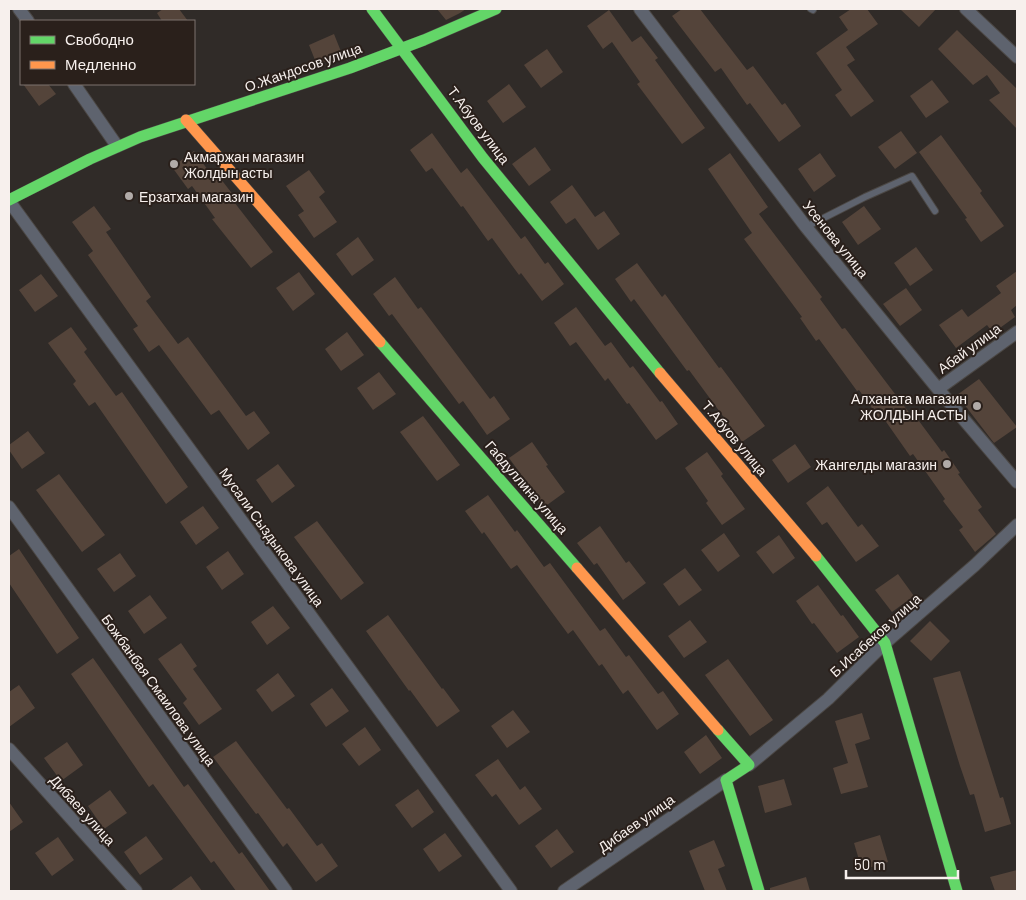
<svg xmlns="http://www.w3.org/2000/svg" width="1026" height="900" font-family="Barlow,sans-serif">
	<rect width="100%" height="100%" fill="#302b28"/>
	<path fill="#54443a" d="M163,9H179L188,21H162L157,13Z
		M437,9H466L460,13L446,20Z
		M682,9H700L747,70L753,66L782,105L785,103L801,126L779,142L750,103L747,105L721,68L715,72L672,16Z
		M851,9H867L878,24L846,47L855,60L847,65L874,101L851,117L835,95L842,90L816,53L848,30L839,17Z
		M900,9H936L919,27Z
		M609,10L632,42L641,36L658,58L655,60L705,128L682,144L637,84L640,82L612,42L603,49L587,26Z
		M957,30L1017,89V129L989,100L1000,93L987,75L973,85L938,49Z
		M334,34L342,54L317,65L309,45Z
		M547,49L563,72L541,88L524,65Z
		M932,80L949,102L926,118L910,96Z
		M23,84H48L56,94L39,106Z
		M509,84L526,107L503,123L487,101Z
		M901,131L917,153L895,169L878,147Z
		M432,133L461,173L467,168L521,239L525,236L545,264L548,262L564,284L542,301L521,273L519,275L492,238L488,241L463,206L461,207L432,168L426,172L410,150Z
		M941,135L982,191L980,193L1004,226L981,242L965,219L967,218L919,152Z
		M535,147L551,170L529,186L512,164Z
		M194,151L213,177L217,174L234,196L231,198L273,252L251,268L212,219L215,218L192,186L188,189L172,167Z
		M730,153L768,207L759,214L822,297L820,299L842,329L845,328L914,419L916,417L942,452L944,450L960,473L958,474L982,507L978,510L996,534L975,552L959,530L963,527L943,501L945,499L913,454L910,456L882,416L879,418L859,390L857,391L819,339L816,341L800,318L802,317L744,239L752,233L708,169Z
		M820,153L836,176L814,192L798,169Z
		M309,170L325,192L319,197L337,222L314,238L298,215L304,211L286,186Z
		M572,185L595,217L604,211L620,234L598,250L575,218L566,224L550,202Z
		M94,206L111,229L106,232L151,297L146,301L178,344L188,337L246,416L254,411L270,433L248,450L219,410L211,415L159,345L149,352L133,329L138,326L88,255L93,251L72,222Z
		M864,206L881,229L858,245L842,222Z
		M358,237L374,260L352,276L336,254Z
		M916,247L933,270L910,286L894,263Z
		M637,263L662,297L665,294L719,368L721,367L765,426L742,442L689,370L687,371L634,299L631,302L615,279Z
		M1017,271V305L1011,310L1015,317L993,333L987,325L956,348L939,325L962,309L968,317L1001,293L996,286Z
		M299,272L315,294L293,311L276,288Z
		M41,274L58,296L35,312L19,290Z
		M395,277L418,309L421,307L490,399L494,396L510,419L487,435L463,401L459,404L392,314L389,316L373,294Z
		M906,288L922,310L900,326L883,304Z
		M576,307L605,346L611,342L630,368L633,366L660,402L662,401L678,424L656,440L629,403L627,404L608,378L605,381L576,342L570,346L554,323Z
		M71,327L87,349L84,352L116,396L122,392L188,487L166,504L95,402L89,406L73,384L76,381L48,343Z
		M347,332L364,355L341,371L325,349Z
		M379,372L396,394L373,410L357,388Z
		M979,379L1017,427L994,443L957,395Z
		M423,416L460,465L437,481L400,432Z
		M28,431L45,453L22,469L9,450V445Z
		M532,442L548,465L546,466L565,492L543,508L526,486L528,484L509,458Z
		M795,444L811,467L788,483L772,460Z
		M707,452L723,474L721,476L745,509L722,525L706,503L708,501L685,468Z
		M278,464L295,486L272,503L256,480Z
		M59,474L105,535L82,552L36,490Z
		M828,486L858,527L862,524L879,546L856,562L827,522L822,525L806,503Z
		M488,495L515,532L517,530L544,567L550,563L600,631L605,628L626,657L629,655L658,694L663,691L679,714L657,730L628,690L623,694L602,664L599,666L573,630L568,634L517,565L511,569L484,532L482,534L465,511Z
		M203,506L219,528L196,545L180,522Z
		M317,521L364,583L341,600L294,537Z
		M600,526L626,563L629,561L646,583L623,600L597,563L594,565L577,543Z
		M724,533L740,556L718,572L701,550Z
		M779,535L795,558L773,574L756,552Z
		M19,549L79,638L57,654L9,583V556Z
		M228,551L244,574L222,590L206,567Z
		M120,553L136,576L114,592L97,569Z
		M685,568L702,590L679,606L663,584Z
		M898,574L914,596L892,612L875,590Z
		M818,585L841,616L843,615L859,637L837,653L814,623L812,624L796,601Z
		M150,595L167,618L144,634L128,611Z
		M273,606L290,628L267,645L251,622Z
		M388,615L442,689L443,688L460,711L437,727L410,690L409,691L366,631Z
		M690,620L707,642L684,658L668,636Z
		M930,621L950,641L931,661L910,641Z
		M181,643L197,666L193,669L222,709L199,725L183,703L187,699L158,659Z
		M93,658L184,787L188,784L239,854L242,852L270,891H236L214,861L211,863L153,784L149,787L71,674Z
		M728,659L773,720L750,736L705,675Z
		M960,671L1000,798L1003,797L1011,824L985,832L974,794L970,795L960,766L933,678Z
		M278,673L295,696L272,712L256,690Z
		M19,685L35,708L9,727V692Z
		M332,688L349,711L326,727L310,704Z
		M513,710L530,732L507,748L491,726Z
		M862,713L870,739L855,744L868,787L841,794L833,768L848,763L835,721Z
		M365,727L381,750L359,766L342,744Z
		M706,735L722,758L700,774L684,752Z
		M236,741L287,809L289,808L317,846L322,843L338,866L316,882L287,843L283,847L258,813L256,814L213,757Z
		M67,742L83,765L61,781L44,758Z
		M498,759L520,790L525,786L542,809L519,825L496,794L492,797L475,775Z
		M784,779L792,805L765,813L758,786Z
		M418,789L434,812L412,828L395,805Z
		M110,790L127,813L104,829L88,806Z
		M9,802L23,822L9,832Z
		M557,829L574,852L551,868L535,846Z
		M445,833L462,856L439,872L423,849Z
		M880,835L888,862L862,870L854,843Z
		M146,836L163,859L140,875L124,852Z
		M58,837L74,860L52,876L35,853Z
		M714,840L725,866L718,869L727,891H705L689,851Z
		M1017,870V891H995L990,877Z
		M191,876L202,891H170Z
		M806,877L810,891H770V888Z"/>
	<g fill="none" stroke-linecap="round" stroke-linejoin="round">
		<defs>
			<path id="lane" d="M811,9L813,10
				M806,227L865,197L912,176L935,211"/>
			<path id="street" d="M19,9L28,21
				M640,9L806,227L938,389L1017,482
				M966,9L1017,57
				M74,84L117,146
				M9,201L511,891
				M938,389L1017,332
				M9,507L286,891
				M9,749L136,891
				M749,765L828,699L885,643L975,565L1017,525
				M564,891L726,780"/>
			<path id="fast" d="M372,9L483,158L660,373
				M9,200L90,159L140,137L350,68L424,40L496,9
				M380,342L577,568
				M816,556L885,643L957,891
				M718,730L749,765L726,780L759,891"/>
			<path id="slow" d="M186,120L380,342
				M660,373L816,556
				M577,568L718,730"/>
		</defs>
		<use href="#lane" stroke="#4b4744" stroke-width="8"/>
		<use href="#street" stroke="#4b4744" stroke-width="14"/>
		<use href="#fast" stroke="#4b4744" stroke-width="12"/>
		<use href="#slow" stroke="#4b4744" stroke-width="12"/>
		<use href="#lane" stroke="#5e636e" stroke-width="6"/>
		<use href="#street" stroke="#5e636e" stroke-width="12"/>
		<use href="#fast" stroke="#63d668" stroke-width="11"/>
		<use href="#slow" stroke="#ff974d" stroke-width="11"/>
	</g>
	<g fill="#b1aba8" stroke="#2a201b" stroke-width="2">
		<circle cx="174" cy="164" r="5"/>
		<circle cx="129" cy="196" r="5"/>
		<circle cx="977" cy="406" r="5"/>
		<circle cx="947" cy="464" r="5"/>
	</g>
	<g text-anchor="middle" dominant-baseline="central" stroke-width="4" stroke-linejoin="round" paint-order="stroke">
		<g font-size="14" fill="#f7f0ed" stroke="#2a201b">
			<text transform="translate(303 67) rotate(-19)">О.Жандосов улица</text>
			<text transform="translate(479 125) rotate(53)">Т.Абуов улица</text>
			<text transform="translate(836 239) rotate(51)">Усенова улица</text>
			<text transform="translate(969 348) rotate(-36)">Абай улица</text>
			<text transform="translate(735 438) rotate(50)">Т.Абуов улица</text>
			<text transform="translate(527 487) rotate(49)">Габдуллина улица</text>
			<text transform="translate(272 537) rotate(54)">Мусали Сыздыкова улица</text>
			<text transform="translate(875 635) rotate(-42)">Б.Исабеков улица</text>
			<text transform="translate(159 690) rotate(54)">Божбанбая Смаилова улица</text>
			<text transform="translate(83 810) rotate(48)">Дибаев улица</text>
			<text transform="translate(636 823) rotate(-35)">Дибаев улица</text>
		</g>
		<g font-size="14" fill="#f7f0ed" stroke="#2a201b" text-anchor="start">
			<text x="184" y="156">Акмаржан магазин<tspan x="184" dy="16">Жолдын асты</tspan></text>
			<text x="139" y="196">Ерзатхан магазин</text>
			<text x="967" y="398" text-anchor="end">Алханата магазин<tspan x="967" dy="16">ЖОЛДЫН АСТЫ</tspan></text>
			<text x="937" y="464" text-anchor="end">Жангелды магазин</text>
		</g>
	</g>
	<rect width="1026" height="900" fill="none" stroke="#f7f0ed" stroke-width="20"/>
	<rect x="20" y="20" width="175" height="65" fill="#2a201b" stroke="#7c736f"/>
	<rect x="30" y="36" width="25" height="8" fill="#63d668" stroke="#7c736f"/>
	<text x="65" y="45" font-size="15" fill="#f7f0ed">Свободно</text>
	<rect x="30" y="61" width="25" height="8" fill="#ff974d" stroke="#7c736f"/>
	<text x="65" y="70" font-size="15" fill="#f7f0ed">Медленно</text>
	<path d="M846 870v8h112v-8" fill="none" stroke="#f7f0ed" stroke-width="2.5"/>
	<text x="854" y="870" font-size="15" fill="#f7f0ed" stroke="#2a201b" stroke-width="4" paint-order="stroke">50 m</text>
</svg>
